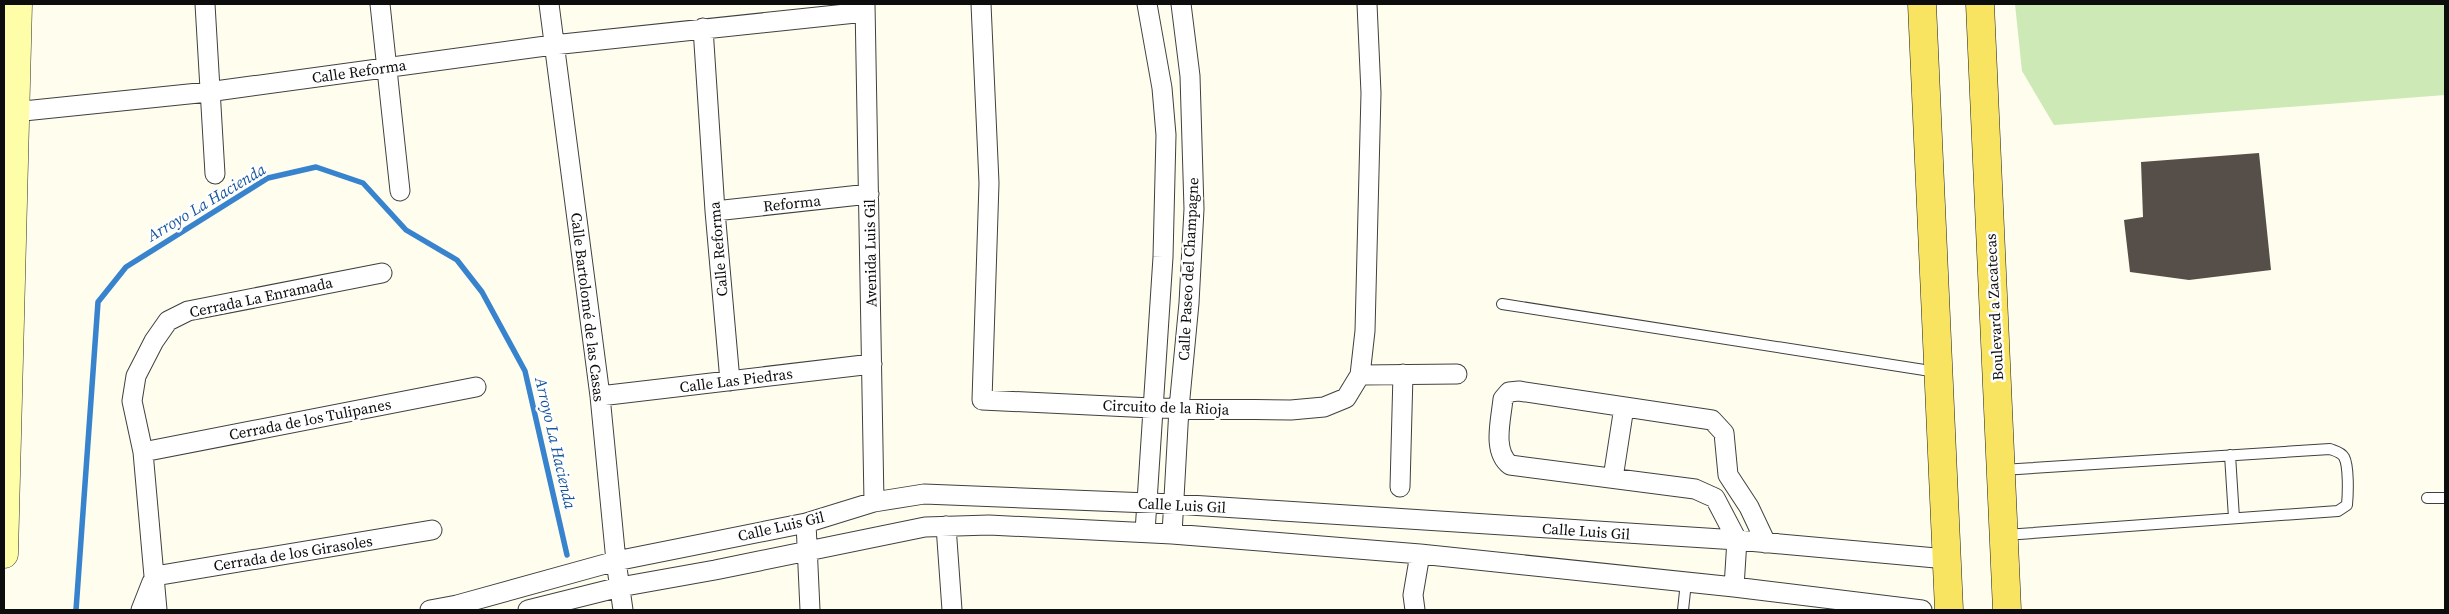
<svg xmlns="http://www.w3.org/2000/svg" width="2449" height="614" font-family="'Source Serif 4',serif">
	<rect width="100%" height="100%" fill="#fffded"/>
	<path fill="#cce9b6" d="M2015,4H2445V95L2054,125L2022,71Z"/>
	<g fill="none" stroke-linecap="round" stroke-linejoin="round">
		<path stroke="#3883ce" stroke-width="5.5" d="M76,610L98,302L126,267L268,178L316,167L363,183L406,230L457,260L482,292L525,371L567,555"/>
	</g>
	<path fill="#564f49" d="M2259,153L2271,270L2189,280L2130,272L2124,220L2143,217L2141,162Z"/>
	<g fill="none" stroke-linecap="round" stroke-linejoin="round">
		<defs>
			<path id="service" d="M1502,304L1937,372
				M2230,455L2234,518
				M2002,470L2330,449C2335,451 2341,452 2344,457C2349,466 2348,494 2347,505L2338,511L2005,535
				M2427,498H2445
				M1683,610L1686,582"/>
			<path id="minor" d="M205,4L215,174
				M380,4L400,191
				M549,4L600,396L616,561L623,610
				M865,4L874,502
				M981,4L989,183L982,400L1152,408L1291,410L1324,407L1346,398L1360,375L1365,331L1371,93L1367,4
				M703,28L715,211L730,381
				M14,112L208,92L553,45L865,12
				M715,211L869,194
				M1360,375L1457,374
				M600,396L872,364
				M143,452L476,387
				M1613,478L1624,407
				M1400,487L1403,374
				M806,523L810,610
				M946,526L952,610
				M1145,532L1163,257L1166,135L1162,88L1147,4
				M1172,534L1179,408L1189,303L1194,209L1190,76L1181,4
				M155,576L432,530
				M1734,587L1737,540L1715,498L1695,489L1510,465C1492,451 1501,420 1503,399L1509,392L1519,391L1712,420L1724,433L1728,475L1749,507L1766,543
				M141,610L152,582
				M157,610L143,452L132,401L136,376L154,341L168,321L188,311L382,273
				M430,610L457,605L616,561L806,523L874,502L924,494L1174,504L1737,540L1947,559
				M528,610L620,587L715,570L925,527L989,525L1172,534L1420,554L1734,587L1922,610
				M1415,610L1413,595L1420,554"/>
			<path id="secondary" d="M4,554L18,4"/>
			<path id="primary" d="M1922,4L1949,610
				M1980,4L2007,610"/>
		</defs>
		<use href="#service" stroke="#404040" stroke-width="12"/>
		<use href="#minor" stroke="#404040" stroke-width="21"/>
		<use href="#secondary" stroke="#2f2f2f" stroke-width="29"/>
		<use href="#primary" stroke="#1e1e1e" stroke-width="29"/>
		<use href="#service" stroke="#fff" stroke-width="10"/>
		<use href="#minor" stroke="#fff" stroke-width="19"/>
		<use href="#secondary" stroke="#fffea8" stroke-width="28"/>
		<use href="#primary" stroke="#f9e462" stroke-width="28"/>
	</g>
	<g text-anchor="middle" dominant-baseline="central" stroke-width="5" stroke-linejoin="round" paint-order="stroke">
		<g font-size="15" fill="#0d0d0d" stroke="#fff">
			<text transform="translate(359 71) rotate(-8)">Calle Reforma</text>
			<text transform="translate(792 203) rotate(-6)">Reforma</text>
			<text transform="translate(718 249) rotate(-95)">Calle Reforma</text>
			<text transform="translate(870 253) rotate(-91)">Avenida Luis Gil</text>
			<text transform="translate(1188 269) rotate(-87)">Calle Paseo del Champagne</text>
			<text transform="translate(261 297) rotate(-12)">Cerrada La Enramada</text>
			<text transform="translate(588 307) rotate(83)">Calle Bartolomé de las Casas</text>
			<text transform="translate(1994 307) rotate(-93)">Boulevard a Zacatecas</text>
			<text transform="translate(736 380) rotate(-7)">Calle Las Piedras</text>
			<text transform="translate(1166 407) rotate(2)">Circuito de la Rioja</text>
			<text transform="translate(310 419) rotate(-11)">Cerrada de los Tulipanes</text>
			<text transform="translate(1182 505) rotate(3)">Calle Luis Gil</text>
			<text transform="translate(781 526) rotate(-13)">Calle Luis Gil</text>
			<text transform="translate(1586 531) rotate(4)">Calle Luis Gil</text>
			<text transform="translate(293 553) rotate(-9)">Cerrada de los Girasoles</text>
		</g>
		<g font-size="16" font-style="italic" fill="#15559f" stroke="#fff">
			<text transform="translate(206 202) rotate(-31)">Arroyo La Hacienda</text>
			<text transform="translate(556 443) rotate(77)">Arroyo La Hacienda</text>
		</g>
	</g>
	<rect width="2449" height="614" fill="none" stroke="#0d0d0d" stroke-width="10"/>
</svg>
